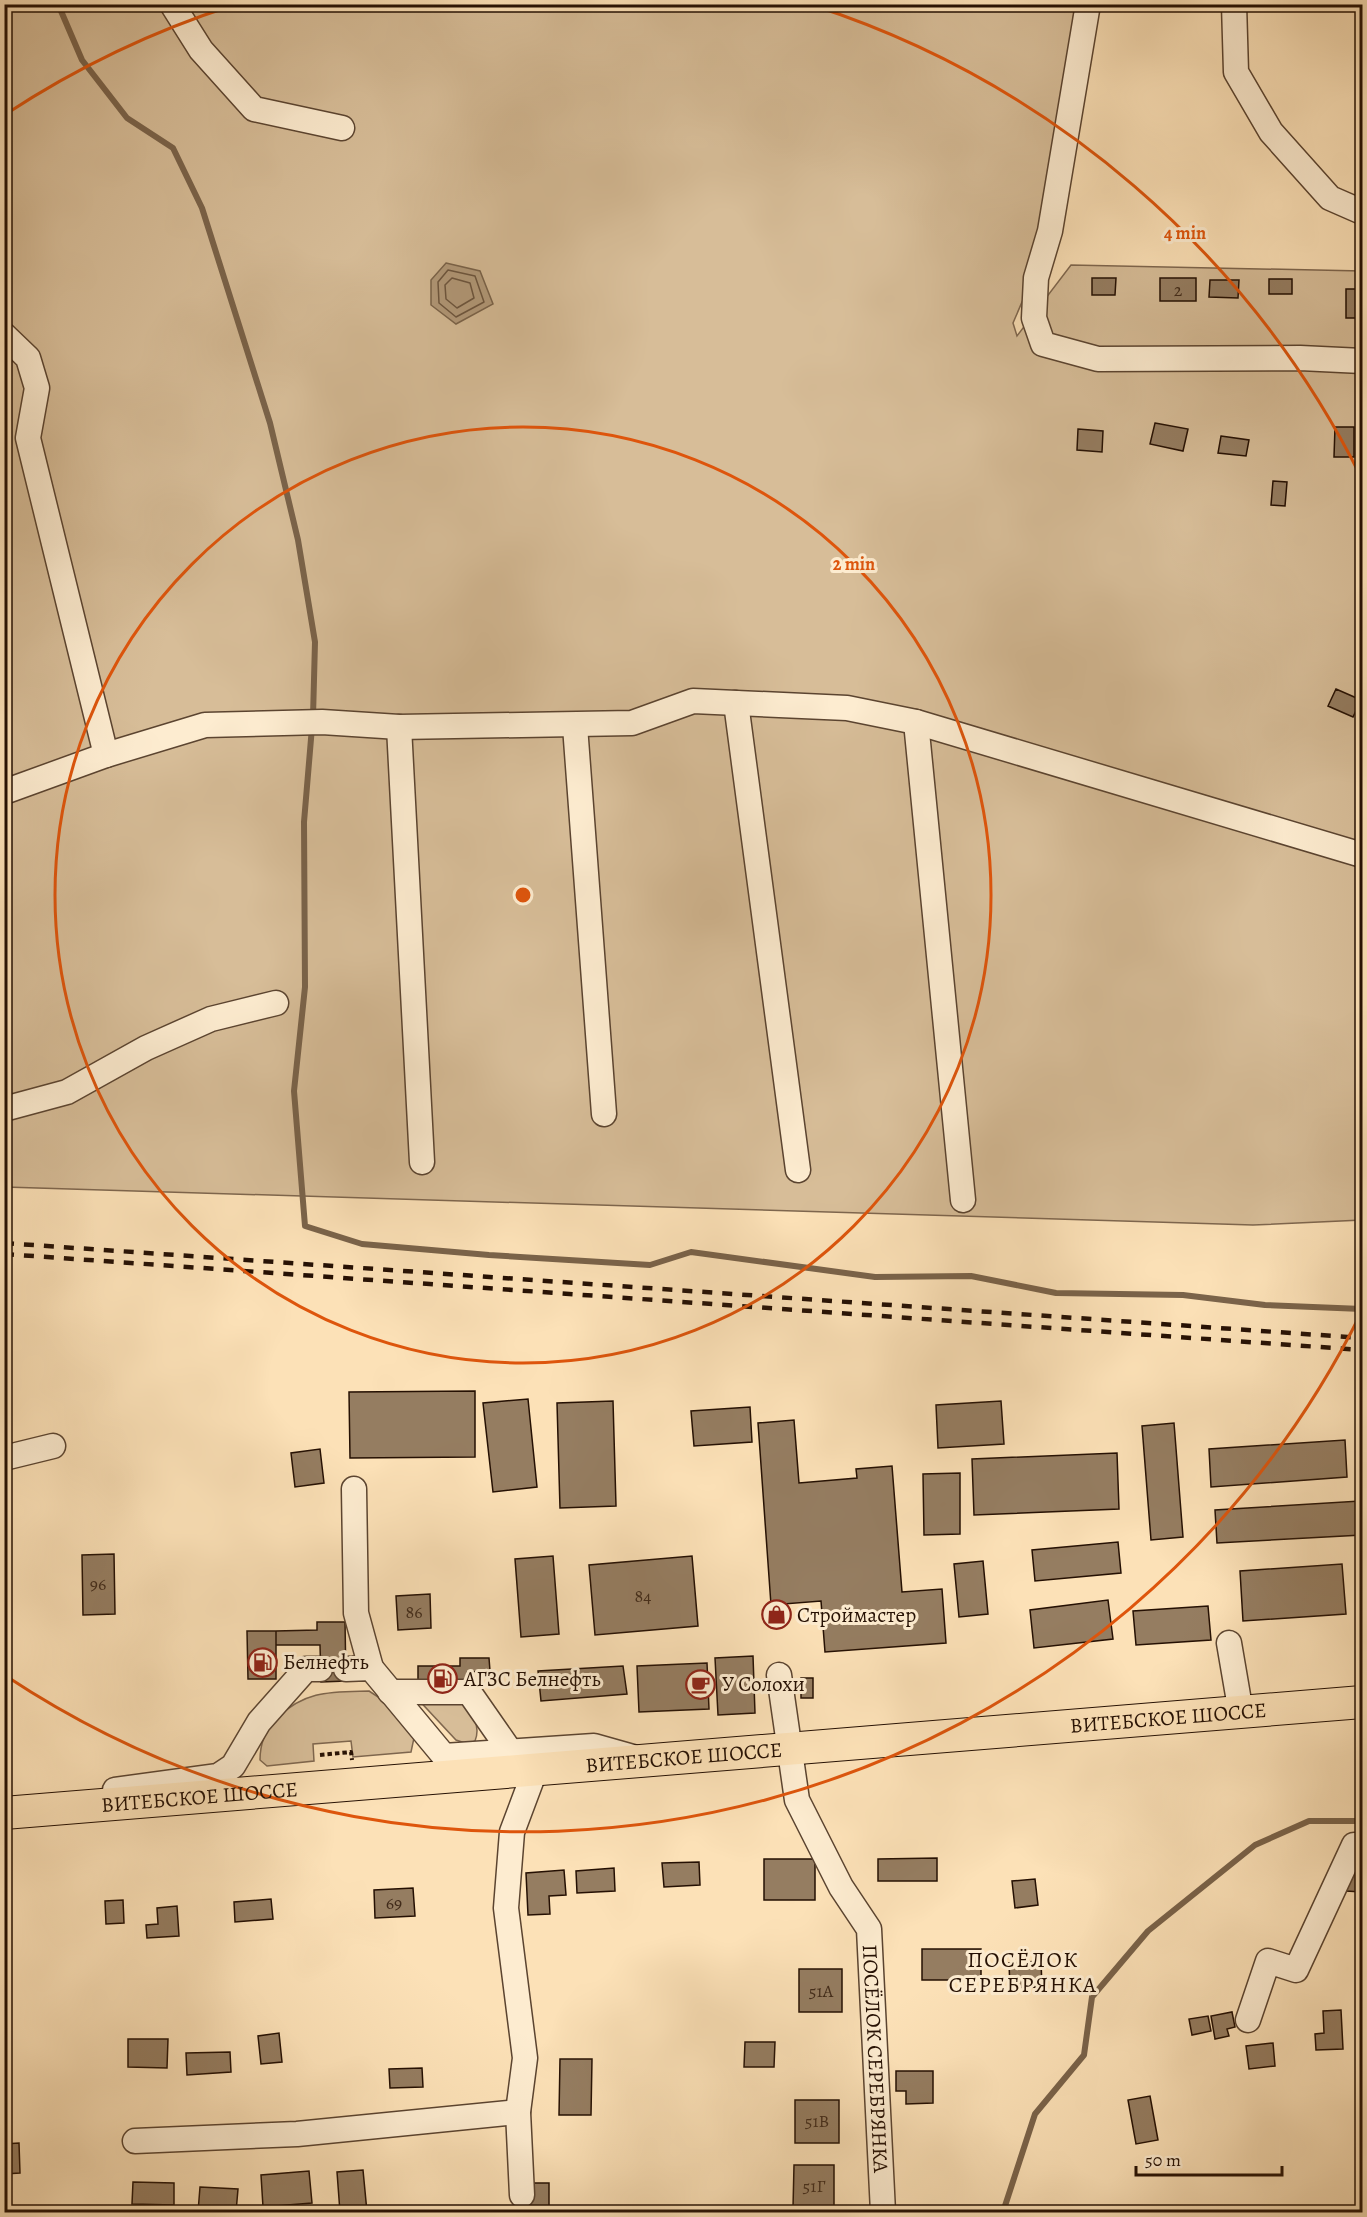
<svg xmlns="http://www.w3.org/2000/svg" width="1367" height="2217" font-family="Alegreya,serif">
	<rect width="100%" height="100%" fill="#fce1b7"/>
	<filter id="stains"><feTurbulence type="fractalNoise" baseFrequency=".00333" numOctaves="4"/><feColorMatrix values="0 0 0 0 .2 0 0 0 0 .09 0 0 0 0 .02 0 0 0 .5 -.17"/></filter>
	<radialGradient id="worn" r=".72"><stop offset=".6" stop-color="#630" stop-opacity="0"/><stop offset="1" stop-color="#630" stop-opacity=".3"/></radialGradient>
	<path fill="#d7bd98" stroke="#7e664e" stroke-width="1.5" d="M5,5H1075L1043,253L1013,323L1017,336L1071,265L1362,271V1220L1253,1225L5,1187Z
		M369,1691L395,1708L414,1738L411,1752L353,1757L351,1741L313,1744L314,1761L267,1766L260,1760C260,1743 265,1730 277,1718C305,1690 332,1692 369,1691Z
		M414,1695L457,1697C470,1710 482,1723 475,1741L468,1744L456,1740Z"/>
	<path fill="#b39a7a" stroke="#7a634a" stroke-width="1.5" d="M446,263L480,271L493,304L456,324L431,305V280Z"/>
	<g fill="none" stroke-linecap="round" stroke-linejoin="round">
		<path stroke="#6c553e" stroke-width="1.5" d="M448,270L475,276L484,302L456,317L439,303L438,282Z
			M452,278L470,283L474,298L457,308L446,299L445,285Z"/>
		<path stroke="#7a634a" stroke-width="6" d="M58,4L82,60L127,118L173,148L202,208L270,423L298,540L315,642L313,717
			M312,727L304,822L305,987L294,1091L305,1226L362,1244L489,1255L650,1265L691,1252L875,1277L971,1276L1056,1293L1183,1295L1265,1305L1362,1309
			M1003,2212L1035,2114L1084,2055L1092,1997L1148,1931L1255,1845L1309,1821H1362"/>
	</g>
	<path fill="#957d61" stroke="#251003" stroke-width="1.5" d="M1092,278H1116L1115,295H1092Z
		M1160,278H1196V301H1160Z
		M1269,279H1292V294H1269Z
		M1210,280H1239L1238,298L1209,297Z
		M1346,289H1362V318H1346Z
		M1155,423L1188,429L1183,451L1150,444Z
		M1335,427H1354V457H1334Z
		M1078,429L1103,431L1102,452L1077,450Z
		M1221,436L1249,440L1246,456L1218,453Z
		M1273,481L1287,482L1285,506L1271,505Z
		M1336,689L1361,700L1353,717L1328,706Z
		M475,1391V1457L350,1458L349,1392Z
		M528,1399L537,1487L493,1492L483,1403Z
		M613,1401L616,1506L560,1508L557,1403Z
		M1001,1401L1004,1444L938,1448L936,1405Z
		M750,1407L752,1442L694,1446L691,1411Z
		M794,1420L799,1483L857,1478L856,1469L892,1466L902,1592L942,1589L946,1643L825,1652L821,1601L771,1605L758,1423Z
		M1174,1423L1183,1537L1151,1540L1142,1426Z
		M1345,1440L1347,1477L1211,1487L1209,1449Z
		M320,1449L324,1483L295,1487L291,1453Z
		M1117,1453L1119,1509L974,1515L972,1459Z
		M960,1473V1534L924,1535L923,1474Z
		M1360,1501L1362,1535L1217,1543L1215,1510Z
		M1118,1542L1121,1573L1035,1581L1032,1550Z
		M114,1554L115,1614L83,1615L82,1555Z
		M553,1556L559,1634L521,1637L515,1559Z
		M692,1556L698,1626L595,1635L589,1565Z
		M983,1561L988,1614L959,1617L954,1564Z
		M1342,1564L1346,1614L1243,1621L1240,1571Z
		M430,1594L431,1628L398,1630L396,1596Z
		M1108,1600L1113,1639L1034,1648L1030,1610Z
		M1208,1606L1211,1640L1136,1645L1133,1611Z
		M317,1622H345L346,1681L321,1682L320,1645H276V1631L317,1630Z
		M247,1631H276V1679H248Z
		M753,1656L755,1713L718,1715L715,1658Z
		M460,1658H489L490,1671L467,1672V1685L418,1686V1666H460Z
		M707,1663L709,1709L639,1712L637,1666Z
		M623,1666L627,1694L541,1701L538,1671Z
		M801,1678H813V1698H801Z
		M937,1858V1881H878V1859Z
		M764,1859H815V1900H764Z
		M699,1862L700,1885L664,1887L662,1863Z
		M1355,1864H1362V1892L1346,1891L1347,1873H1354Z
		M614,1868L615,1891L577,1893L576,1871Z
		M564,1870L566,1895L549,1896L550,1914L528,1915L526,1873Z
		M1035,1879L1038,1905L1015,1908L1012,1881Z
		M413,1888L415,1916L375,1918L374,1890Z
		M271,1899L273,1919L235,1922L234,1902Z
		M123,1900L124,1923L106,1924L105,1901Z
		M177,1906L179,1936L147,1938L146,1925L158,1924L157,1908Z
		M922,1949H981V1980H922Z
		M1041,1961L1042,1987L1010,1988L1009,1963Z
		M799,1969H842V2012H799Z
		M1341,2010L1343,2049L1316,2050L1315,2034L1324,2033L1323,2011Z
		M1232,2012L1235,2027L1227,2029L1229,2036L1215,2039L1211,2016Z
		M1208,2016L1211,2031L1192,2035L1189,2019Z
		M279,2033L282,2062L261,2064L258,2036Z
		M128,2039H168L167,2068L128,2067Z
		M745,2042H775L774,2067H744Z
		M1273,2043L1275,2066L1249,2069L1246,2046Z
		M230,2052L231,2072L187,2075L186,2053Z
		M560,2059H592L591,2115H559Z
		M422,2068L423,2087L390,2088L389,2069Z
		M896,2071H933V2103L906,2104V2091H896Z
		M1150,2096L1158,2140L1136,2144L1128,2100Z
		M795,2100H839V2143H795Z
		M19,2143L20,2173L4,2174V2144Z
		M794,2165H834V2208H793Z
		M363,2170L367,2212H340L337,2172Z
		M309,2171L312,2203L263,2207L261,2175Z
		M133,2182L174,2183V2205L132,2204Z
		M529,2183H549V2212H529Z
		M200,2187L238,2189L236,2212H198Z"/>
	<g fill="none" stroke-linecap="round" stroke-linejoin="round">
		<defs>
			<g id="minor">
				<path d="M172,4L201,50L254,109L342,128"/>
				<path d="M1088,4L1050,231L1036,278L1034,318L1043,344L1098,359L1300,358L1362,361"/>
				<path d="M1234,4L1236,72L1271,132L1330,198L1362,212"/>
				<path d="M4,335L28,358L37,388L28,438L106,755"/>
				<path d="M736,703L798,1170"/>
				<path d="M916,722L963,1200"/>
				<path d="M575,726L604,1114"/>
				<path d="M399,727L422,1162"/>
				<path d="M4,792L106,755L205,725L322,722L399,727L632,723L693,701L847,708L916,722L1362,855"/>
				<path d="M4,1109L67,1092L146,1048L211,1019L276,1003"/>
				<path d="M4,1458L53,1446"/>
				<path d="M354,1489L356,1613L371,1668"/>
				<path d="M1229,1643L1241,1713"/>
				<path d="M346,1669L371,1668L444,1756L594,1746L633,1757"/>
				<path id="s1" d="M779,1675L797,1800L841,1887L869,1929L883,2212"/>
				<path d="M390,1692H469L510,1751"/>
				<path d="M115,1790L218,1776L233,1766L259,1722L306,1669H320"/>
				<path d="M1248,2020L1268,1961L1296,1970L1354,1845H1362"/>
				<path d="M135,2141L297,2134L518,2112"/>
				<path d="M522,2195L518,2112L525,2058L506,1908L512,1832L536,1768"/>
			</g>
			<g id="major">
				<path id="s2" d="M4,1813L1362,1702"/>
			</g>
		</defs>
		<use href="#minor" stroke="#5b4430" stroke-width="27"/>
		<use href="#major" stroke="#251003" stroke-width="34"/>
		<path stroke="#251003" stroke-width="4" stroke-dasharray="4.5 3" stroke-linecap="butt" d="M320,1755L351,1752L352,1760"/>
		<use href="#minor" stroke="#fdecd0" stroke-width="24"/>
		<use href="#major" stroke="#fce1b7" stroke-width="32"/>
		<path stroke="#251003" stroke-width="4.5" stroke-dasharray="10 10" stroke-linecap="butt" d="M4,1243L1362,1338
			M4,1254L1362,1350"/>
	</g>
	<g fill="none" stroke="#de550c" stroke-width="3">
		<circle cx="523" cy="895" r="468"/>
		<path d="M1361 1313A936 936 0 0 1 6 1676M6 114A936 936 0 0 1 234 5M812 5A936 936 0 0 1 1361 477"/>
	</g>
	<defs>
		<symbol id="shop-ring" viewBox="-11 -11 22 22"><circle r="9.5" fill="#fdecd0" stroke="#8f2418" stroke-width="1.5"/><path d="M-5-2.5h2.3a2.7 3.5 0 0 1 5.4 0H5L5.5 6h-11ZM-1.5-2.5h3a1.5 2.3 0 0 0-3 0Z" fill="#8f2418"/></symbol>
		<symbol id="fuel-ring" viewBox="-11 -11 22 22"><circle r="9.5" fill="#fdecd0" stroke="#8f2418" stroke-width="1.5"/><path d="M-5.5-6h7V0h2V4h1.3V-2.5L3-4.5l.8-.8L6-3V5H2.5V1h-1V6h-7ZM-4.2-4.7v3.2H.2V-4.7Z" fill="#8f2418"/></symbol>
		<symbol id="cafe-ring" viewBox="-11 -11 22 22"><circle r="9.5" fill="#fdecd0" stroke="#8f2418" stroke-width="1.5"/><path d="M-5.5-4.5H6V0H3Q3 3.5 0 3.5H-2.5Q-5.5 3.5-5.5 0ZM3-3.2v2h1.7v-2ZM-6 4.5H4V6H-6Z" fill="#8f2418"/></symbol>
	</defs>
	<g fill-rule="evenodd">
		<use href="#shop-ring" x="760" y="1598" width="33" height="33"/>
		<use href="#fuel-ring" x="246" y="1646" width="33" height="33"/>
		<use href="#fuel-ring" x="426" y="1662" width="33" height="33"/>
		<use href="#cafe-ring" x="684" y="1668" width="33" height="33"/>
	</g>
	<g text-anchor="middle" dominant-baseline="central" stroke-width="6" stroke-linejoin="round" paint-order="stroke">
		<g font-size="18" fill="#412b1a">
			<text x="1178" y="290">2</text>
			<text x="98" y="1584">96</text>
			<text x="643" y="1596">84</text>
			<text x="414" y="1612">86</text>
			<text x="394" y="1903">69</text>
			<text x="821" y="1991">51А</text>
			<text x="817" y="2121">51В</text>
			<text x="814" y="2186">51Г</text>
		</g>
		<g font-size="21" fill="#251003" stroke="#fdecd0" text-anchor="start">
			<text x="797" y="1615">Строймастер</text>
			<text x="283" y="1662">Белнефть</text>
			<text x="464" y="1679">АГЗС Белнефть</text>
			<text x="722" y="1684">У Солохи</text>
		</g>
		<g font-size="21" fill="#251003" stroke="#fdecd0">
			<text stroke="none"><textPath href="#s2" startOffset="1168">ВИТЕБСКОЕ ШОССЕ</textPath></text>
			<text stroke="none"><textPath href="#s2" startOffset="682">ВИТЕБСКОЕ ШОССЕ</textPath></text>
			<text stroke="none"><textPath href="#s2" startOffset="196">ВИТЕБСКОЕ ШОССЕ</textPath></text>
			<text stroke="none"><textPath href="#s1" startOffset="404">ПОСЁЛОК СЕРЕБРЯНКА</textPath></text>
		</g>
		<g font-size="22" letter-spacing="1.5" fill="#251003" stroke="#fdecd0">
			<text x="1023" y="1960">ПОСЁЛОК<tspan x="1023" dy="25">СЕРЕБРЯНКА</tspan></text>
		</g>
	</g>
	<circle cx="523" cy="895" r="9" fill="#de550c" stroke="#fdecd0" stroke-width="3"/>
	<g font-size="18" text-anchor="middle" font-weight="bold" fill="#de550c" stroke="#fdecd0" stroke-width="6" stroke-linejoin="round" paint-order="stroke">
		<text x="1185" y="239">4 min</text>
		<text x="854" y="570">2 min</text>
	</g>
	<rect width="1367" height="2217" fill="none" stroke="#fce1b7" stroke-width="24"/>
	<rect x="6" y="6" width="1355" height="2205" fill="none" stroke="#251003" stroke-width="3"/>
	<rect x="12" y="12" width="1343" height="2193" fill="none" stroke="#251003" stroke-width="1.5"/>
	<path d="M1136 2166v9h146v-9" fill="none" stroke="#251003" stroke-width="3"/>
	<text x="1145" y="2166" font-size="18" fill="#251003" stroke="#fdecd0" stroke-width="4.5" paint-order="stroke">50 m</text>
	<rect width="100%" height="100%" filter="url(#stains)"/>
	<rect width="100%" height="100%" fill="url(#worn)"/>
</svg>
